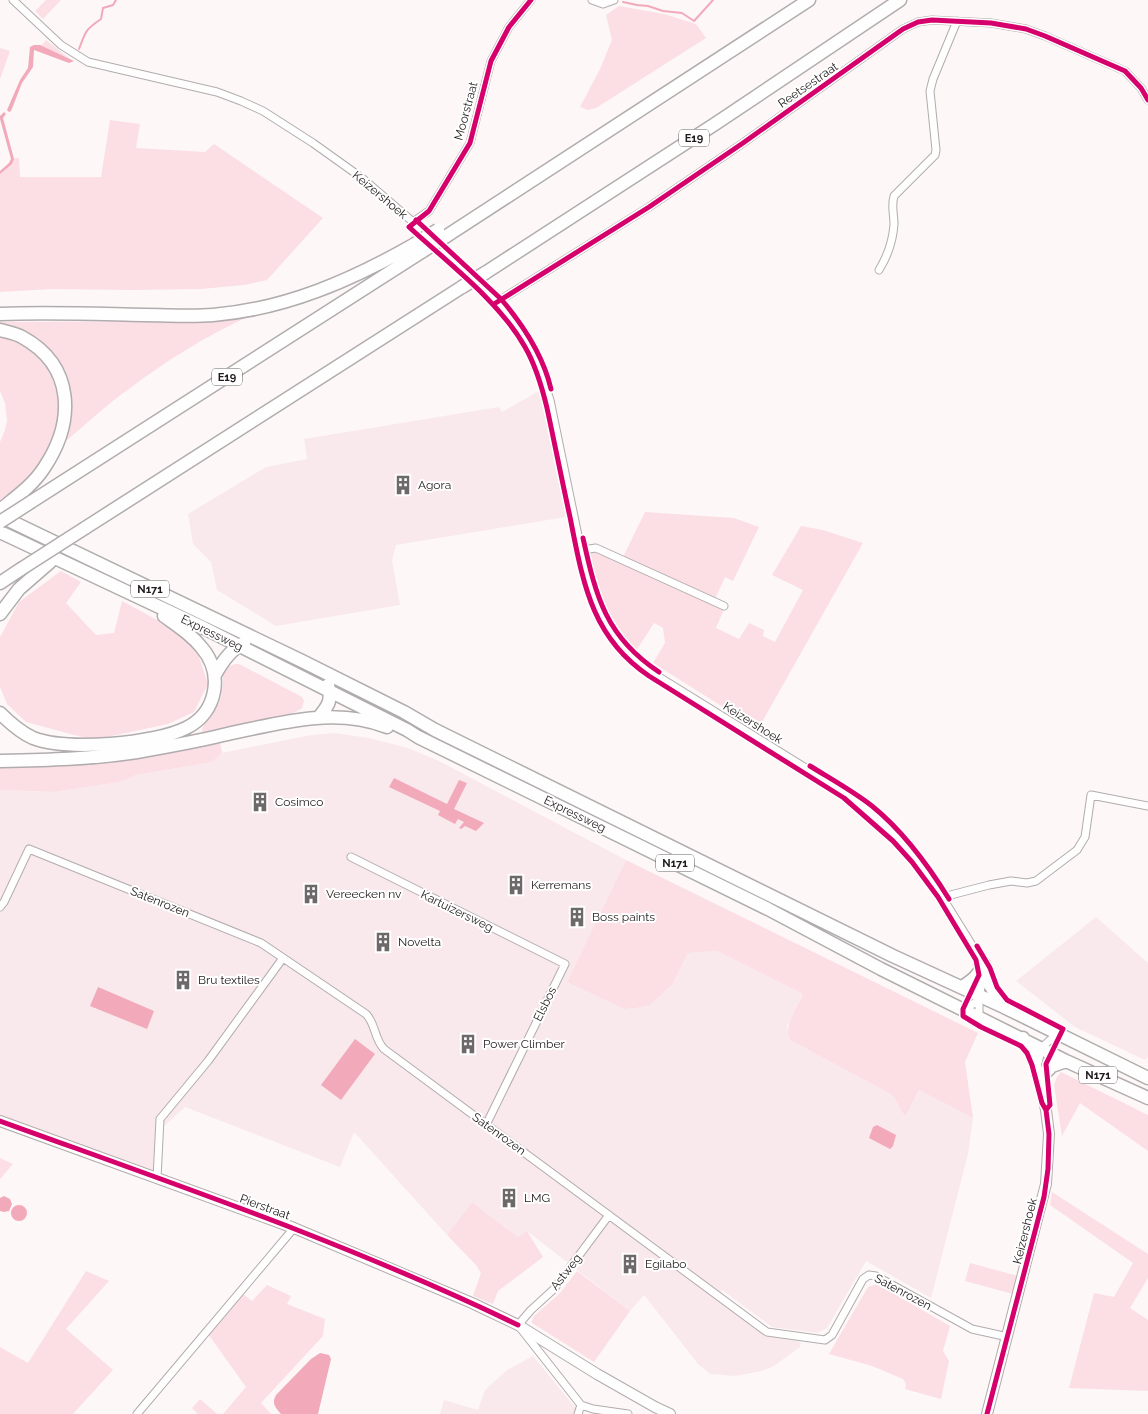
<svg xmlns="http://www.w3.org/2000/svg" width="1148" height="1414" font-family="Raleway,sans-serif">
	<rect width="100%" height="100%" fill="#fdf7f8"/>
	<path fill="#fae9ec" d="M539,391L546,410L566,517L396,545L392,560L400,605L276,626L217,590L211,562L193,544L188,514L266,467L307,459L304,439L499,407L502,412Z
		M335,733L369,738L408,748L439,761L626,860L567,982L624,1009L637,1008L650,1005L672,985L688,953L717,951L803,994L787,1026L790,1040L887,1092L894,1097L905,1117L919,1090L973,1118L968,1154L931,1298L866,1261L827,1328L817,1333L772,1327L722,1290L716,1299L760,1332L772,1337L801,1342L800,1347L774,1366L762,1371L735,1376L710,1374L698,1364L644,1295L630,1311L527,1231L518,1237L472,1202L447,1235L354,1132L340,1167L185,1107L162,1128L161,1178L0,1115V790L54,792L118,782L136,775L212,762L222,753L311,735Z
		M1096,917L1148,963V1057L1145,1060L1075,1027L1016,981Z
		M533,1356L578,1411L576,1414H440L444,1400L478,1410L485,1390L507,1370Z"/>
	<path fill="#fbdfe4" d="M46,0H61L43,19L35,11Z
		M619,6L664,14L696,24L706,38L596,108L588,110L580,107L600,69L612,40L606,15Z
		M46,40L70,59L41,46Z
		M0,48L10,51L0,79Z
		M110,120L140,124L136,148L205,152L214,144L323,218L267,280L244,285L201,289L133,290L52,289L0,292V174L12,164L14,158H19L20,177H101Z
		M249,314L250,316C207,335 166,361 129,389C107,404 88,423 67,440L66,439L72,409L69,392L61,366L0,327V322L191,321Z
		M0,337C49,347 69,396 53,441C46,460 30,476 17,490L15,489L0,502V442L5,430L7,421L5,403L0,391Z
		M645,512L734,518L759,527L733,581L725,577L715,599L623,557Z
		M801,526L823,530L863,543L758,729L653,663L665,643L663,628L654,623L636,651C607,618 598,594 589,551L607,555L724,609L716,628L739,639L749,623L764,630L763,636L775,642L803,590L772,575Z
		M61,571L81,582L66,603L96,635L114,633L122,601L161,622L197,651L208,684L194,712L168,724L93,740L26,722L7,704L0,687V637L19,602Z
		M235,664H239L302,697L304,701L302,708L294,713L204,733L202,732C202,722 213,714 218,705C224,693 222,682 224,669Z
		M220,742L222,753L212,762L136,775L119,782L54,792L0,790V766L164,753Z
		M626,860L978,1033L965,1062L973,1118L919,1090L905,1117L894,1097L887,1092L790,1040C783,1024 797,1009 803,994L717,951L688,953L672,985L650,1005L637,1008L624,1009L567,982Z
		M1061,1072L1148,1115V1151L1080,1103L1062,1136L1054,1085L1057,1077Z
		M0,1158L13,1164L0,1179Z
		M1052,1192L1148,1254V1278L1130,1308L1148,1320V1391L1069,1388L1094,1293L1114,1297L1133,1263L1050,1205Z
		M472,1202L518,1237L527,1231L543,1257L498,1291L493,1304L473,1296L481,1273L476,1265L447,1235Z
		M970,1263L1018,1276L1013,1294L965,1281Z
		M86,1271L109,1281L66,1329L113,1370L73,1414H0V1347L28,1363Z
		M577,1271L630,1311L594,1362L532,1323V1321L534,1316L560,1293Z
		M877,1284L950,1326L943,1351L949,1361L941,1399L905,1389L906,1384L903,1379L872,1366L829,1354L868,1287Z
		M267,1285L291,1296L287,1304L325,1319L323,1336L261,1403L271,1414H223L246,1387L208,1334L243,1294L252,1301Z
		M200,1399L217,1414H198L192,1408Z"/>
	<path fill="#f2a9ba" d="M34,45H40L74,61L69,63L34,50L33,67L22,83L11,111L9,112L7,110L20,80L28,68L30,47Z
		M4,112L6,114L3,118L14,159L12,164L0,174V171L9,163L11,159L0,119V116Z
		M394,778L447,804L459,780L467,783L454,809L484,823L476,831L465,826L461,829L459,828L464,822L458,819L455,824L438,815L440,811L389,787Z
		M98,987L154,1011L147,1029L90,1006Z
		M355,1039L375,1054L341,1100L321,1085Z
		M877,1125L896,1135L893,1146L890,1149L869,1138L873,1127Z
		M4,1196L10,1199L12,1204L9,1211L4,1212L0,1211V1198Z
		M11 1213a8 8 0 1 1 16 0a8 8 0 1 1-16 0Z
		M320,1353L329,1355L331,1359L318,1414H281C276,1408 271,1404 276,1395L311,1359Z"/>
	<g fill="none" stroke-linecap="round" stroke-linejoin="round">
		<path stroke="#f2a9ba" stroke-width="2" d="M623,2L637,5L648,6L663,11L682,13L694,21L713,0
			M79,49C86,31 85,30 101,19L103,8L113,5L116,0"/>
		<defs>
			<path id="street" d="M13,0L61,45L88,62L217,92L241,101L263,111L313,143L362,178L413,222L497,302L509,315L526,339L535,356L550,400L588,584C599,617 617,645 643,667L838,788L868,811L904,846L931,879L990,974V986
				M592,0L603,4L614,0
				M413,222L429,211L470,143L491,61L509,27L531,0
				M879,270C887,257 893,240 894,224C894,214 891,206 894,196L935,155L936,150L930,91L933,79L957,21
				M497,302L649,207L743,143L903,29L918,22L932,20L991,23L1026,29L1045,36L1125,71L1141,88L1148,100
				M581,550L596,548L724,606
				M351,857L565,964L486,1125
				M943,897L989,885L1011,881L1027,883L1036,881L1077,850L1085,837L1091,795L1148,806
				M0,907L4,902L29,849L261,943L366,1014C376,1024 374,1039 384,1049L767,1332L825,1340L832,1335L863,1279L869,1275L876,1276L972,1329L1008,1337
				M963,1009L985,998
				M979,1017V995L984,977V967
				M1041,1048L1050,1040L1060,1035
				M157,1178L160,1119L208,1061L283,958
				M609,1215L554,1289L531,1310L518,1325L581,1405L593,1409L628,1414
				M137,1414L294,1228
				M578,1414L581,1405"/>
			<path id="secondary" d="M0,1121L294,1228L472,1303L518,1325L597,1374L655,1407L670,1414
				M987,1414L1046,1184L1049,1134L1046,1110L1036,1064L1039,1053"/>
			<path id="highway" d="M445,237L809,0
				M485,273L715,124L900,0
				M0,314C48,312 96,314 144,315C167,315 190,317 213,315C286,309 352,280 415,244
				M0,330C7,332 15,333 22,337C75,366 75,422 44,468C33,485 16,497 0,510
				M31,502L423,251
				M0,516L302,661L404,712L435,730L893,956L1004,1007L1148,1078
				M85,528L462,287
				M0,532L204,628L407,730L418,737L768,909L881,969L1066,1061L1148,1098
				M0,583L21,569
				M0,614L19,589L50,562
				M215,675C222,662 231,649 244,643
				M0,713C10,723 20,732 33,738C67,751 154,744 186,728C217,713 224,674 202,648C192,635 178,626 164,616
				M319,717C329,705 332,700 328,685
				M0,761C46,760 92,759 137,752C166,747 194,742 223,735C276,724 333,706 387,727
				M990,985L1004,1007
				M962,987C973,980 978,976 984,964
				M1023,1038L1036,1060
				M1040,1078L1052,1066L1066,1061"/>
		</defs>
		<use href="#street" stroke="#b1acad" stroke-width="9"/>
		<use href="#secondary" stroke="#b1acad" stroke-width="12"/>
		<use href="#highway" stroke="#b1acad" stroke-width="15"/>
		<use href="#street" stroke="#fffefe" stroke-width="7"/>
		<use href="#secondary" stroke="#fffefe" stroke-width="10"/>
		<use href="#highway" stroke="#fffefe" stroke-width="12"/>
		<defs>
			<path id="highway-bridge" d="M415,244L438,230
				M423,251L445,237
				M462,287L485,273
				M0,522L31,502
				M21,569L85,528"/>
		</defs>
		<use href="#highway-bridge" stroke="#b1acad" stroke-width="15" stroke-linecap="butt"/>
		<use href="#highway-bridge" stroke="#fffefe" stroke-width="12"/>
		<defs>
			<path id="cycleway" d="M531,0L509,27L491,61L470,143L429,211L409,227C447,262 500,302 525,347C536,366 542,387 547,408C555,445 562,481 570,517C583,582 591,637 649,676L844,798L893,841L912,862L938,897L976,960L979,975L963,1009V1016L981,1027L1021,1046L1027,1053L1032,1065L1042,1103L1046,1110L1049,1134L1048,1169L1044,1197L987,1414
				M416,220L501,299C524,326 543,355 551,389
				M494,304L649,207L743,143L903,29L918,22L932,20L991,23L1026,29L1045,36L1125,71L1141,88L1148,100
				M583,538C596,597 606,637 659,672
				M810,766C831,779 853,791 872,806C903,831 928,865 949,899
				M977,946L990,968L997,987L1007,1000L1063,1029L1046,1064L1050,1105L1046,1110
				M0,1121C174,1184 351,1244 518,1325"/>
		</defs>
		<use href="#cycleway" stroke="#fff" stroke-width="8"/>
		<use href="#cycleway" stroke="#d6006c" stroke-width="5"/>
	</g>
	<defs>
		<symbol id="building-bare" viewBox="-9 -9 18 18"><path d="M-4-6H4V6H1V3H-1V6H-4ZM-2.5-4.3h1.7v1.8h-1.7ZM.8-4.3h1.7v1.8H.8ZM-2.5-1h1.7V.8h-1.7ZM.8-1h1.7V.8H.8Z" fill="#6d6869" stroke="#fff" stroke-width="2.5" paint-order="stroke"/></symbol>
	</defs>
	<g fill-rule="evenodd">
		<use href="#building-bare" x="389" y="471" width="28" height="28"/>
		<use href="#building-bare" x="246" y="788" width="28" height="28"/>
		<use href="#building-bare" x="502" y="871" width="28" height="28"/>
		<use href="#building-bare" x="297" y="880" width="28" height="28"/>
		<use href="#building-bare" x="563" y="903" width="28" height="28"/>
		<use href="#building-bare" x="369" y="928" width="28" height="28"/>
		<use href="#building-bare" x="169" y="966" width="28" height="28"/>
		<use href="#building-bare" x="454" y="1030" width="28" height="28"/>
		<use href="#building-bare" x="495" y="1184" width="28" height="28"/>
		<use href="#building-bare" x="616" y="1250" width="28" height="28"/>
	</g>
	<g text-anchor="middle" dominant-baseline="central" stroke-width="4" stroke-linejoin="round" paint-order="stroke">
		<g fill="#fff" stroke="#635f60" stroke-width="1">
			<rect x="679" y="129.5" width="30" height="17" rx="4"/>
			<rect x="212" y="368.5" width="30" height="17" rx="4"/>
			<rect x="131" y="580.5" width="38" height="17" rx="4"/>
			<rect x="656" y="854.5" width="38" height="17" rx="4"/>
			<rect x="1079" y="1066.5" width="38" height="17" rx="4"/>
		</g>
		<g font-size="11" font-weight="bold" fill="#201b1c">
			<text x="694" y="138">E19</text>
			<text x="227" y="377">E19</text>
			<text x="150" y="589">N171</text>
			<text x="675" y="863">N171</text>
			<text x="1098" y="1075">N171</text>
		</g>
		<g font-size="12" fill="#201b1c" stroke="#fff">
			<text transform="translate(808 85) rotate(-35)">Reetsestraat</text>
			<text transform="translate(466 111) rotate(-75)">Moorstraat</text>
			<text transform="translate(380 195) rotate(40)">Keizershoek</text>
			<text transform="translate(212 633) rotate(26)">Expressweg</text>
			<text transform="translate(753 723) rotate(32)">Keizershoek</text>
			<text transform="translate(575 814) rotate(26)">Expressweg</text>
			<text transform="translate(160 902) rotate(22)">Satenrozen</text>
			<text transform="translate(457 911) rotate(26)">Kartuizersweg</text>
			<text transform="translate(545 1004) rotate(-64)">Elsbos</text>
			<text transform="translate(499 1134) rotate(36)">Satenrozen</text>
			<text transform="translate(265 1207) rotate(20)">Pierstraat</text>
			<text transform="translate(1025 1231) rotate(-76)">Keizershoek</text>
			<text transform="translate(566 1272) rotate(-52)">Astweg</text>
			<text transform="translate(903 1292) rotate(28)">Satenrozen</text>
		</g>
		<g font-size="12" fill="#201b1c" stroke="#fff" text-anchor="start">
			<text x="418" y="485">Agora</text>
			<text x="275" y="802">Cosimco</text>
			<text x="531" y="885">Kerremans</text>
			<text x="326" y="894">Vereecken nv</text>
			<text x="592" y="917">Boss paints</text>
			<text x="398" y="942">Novelta</text>
			<text x="198" y="980">Bru textiles</text>
			<text x="483" y="1044">Power Climber</text>
			<text x="524" y="1198">LMG</text>
			<text x="645" y="1264">Egilabo</text>
		</g>
	</g>
</svg>
